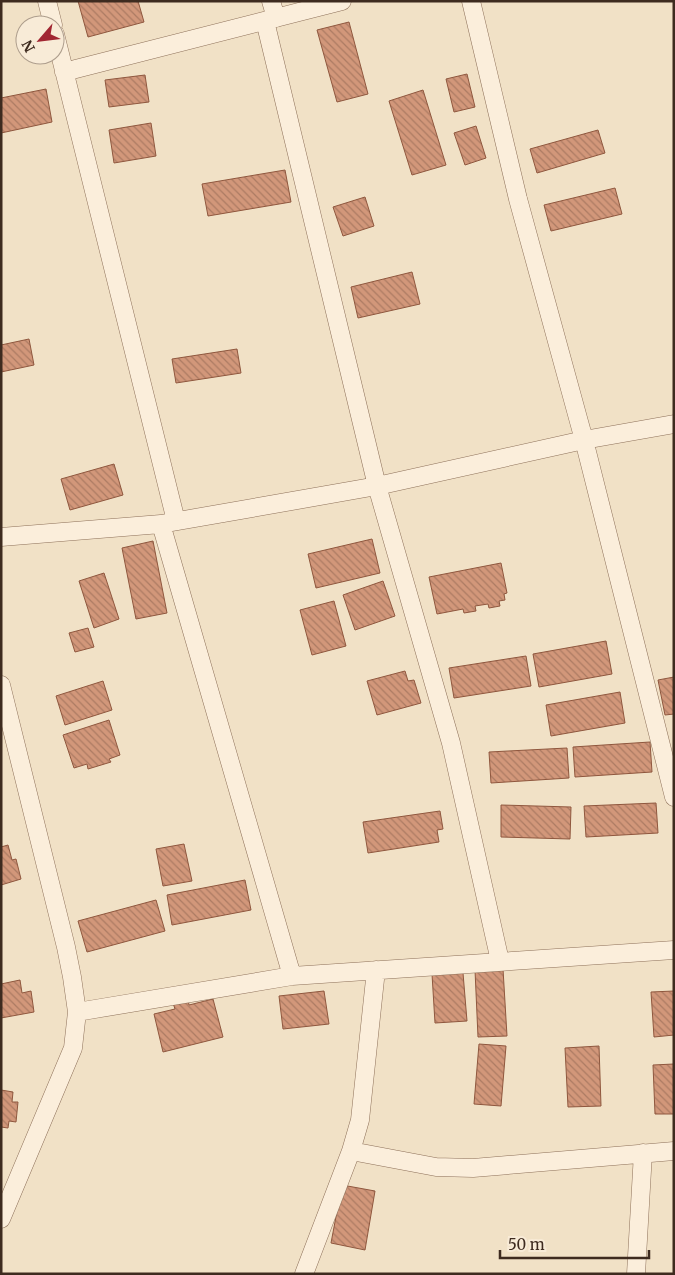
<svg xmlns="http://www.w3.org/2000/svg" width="675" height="1275" font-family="Merriweather,serif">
	<defs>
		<pattern id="building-back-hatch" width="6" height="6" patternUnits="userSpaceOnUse" patternTransform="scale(1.25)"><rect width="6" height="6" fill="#d2977a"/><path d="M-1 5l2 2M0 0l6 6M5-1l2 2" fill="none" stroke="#ac7b63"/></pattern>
	</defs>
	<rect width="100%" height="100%" fill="#f1e1c6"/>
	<path fill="url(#building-back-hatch)" stroke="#8f573e" d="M78,1H138L144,22L88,37Z
		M349,22L368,94L337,102L317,30Z
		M467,74L475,107L454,112L446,79Z
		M145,75L149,102L109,107L105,80Z
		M46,89L52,122L1,133V98Z
		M423,90L446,165L412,175L389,101Z
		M151,123L156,156L114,163L109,130Z
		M476,126L486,158L465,165L454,133Z
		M598,130L605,153L537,173L530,149Z
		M285,170L291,202L208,216L202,184Z
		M615,188L622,214L551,231L544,205Z
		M365,197L374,226L343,236L333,207Z
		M412,272L420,304L358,318L351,287Z
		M29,339L34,365L1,372V345Z
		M237,349L241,373L176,383L172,359Z
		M114,464L123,495L70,510L61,479Z
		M372,539L380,573L316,588L308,554Z
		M153,541L167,613L136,619L122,548Z
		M501,563L507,593L504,594L505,600L499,601L500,606L489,608L488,604L475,606L476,611L464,613L463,609L437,614L429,577Z
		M104,573L119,619L94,628L79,581Z
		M383,581L395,616L355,630L343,595Z
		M334,601L346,646L312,655L300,610Z
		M88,628L94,647L75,652L69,633Z
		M606,641L612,674L539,687L533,654Z
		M526,656L531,686L454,698L449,668Z
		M405,671L408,681L414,680L421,703L377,715L367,681Z
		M674,677V714L665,715L658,680Z
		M103,681L112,710L65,725L56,696Z
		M620,692L625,723L551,736L546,705Z
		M109,720L120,755L109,759L111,762L88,769L87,764L74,768L63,735Z
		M650,742L652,772L575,777L573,747Z
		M567,748L569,778L491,783L489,752Z
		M656,803L658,833L586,837L584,806Z
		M501,805L571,807L570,839L501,837Z
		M440,811L443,829L437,830L439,842L368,853L363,822Z
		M184,844L192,881L163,886L156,849Z
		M8,845L12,860L16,859L21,879L1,885V847Z
		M245,880L251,910L172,925L167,895Z
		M156,900L165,931L87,952L78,921Z
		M503,969L507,1036L478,1037L475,970Z
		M463,973L467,1021L435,1023L432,974Z
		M20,980L22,993L31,991L34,1012L1,1018V984Z
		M324,991L329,1024L283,1029L279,996Z
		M674,991V1035L654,1037L651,992Z
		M188,999L189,1005L213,999L223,1037L163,1052L154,1014L175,1009L173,1003Z
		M479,1044L506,1046L501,1106L474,1104Z
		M599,1046L601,1106L568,1107L565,1048Z
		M674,1064V1114H655L653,1065Z
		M1,1090L13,1092L12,1102H18L16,1122L9,1121L8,1128L1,1127Z
		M342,1185L375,1191L365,1250L331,1243Z"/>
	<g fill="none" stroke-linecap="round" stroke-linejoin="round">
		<defs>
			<path id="minor" d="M47,1L53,25
				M271,1L276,18
				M471,1L518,199L584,440L674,797
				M265,21L377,486L451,743L500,961
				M55,34L176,521
				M64,72L342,1
				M161,524L292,976
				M1,537L161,524L377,486L584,440L674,424
				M1,685L66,947L72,977L77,1012L73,1048L1,1219
				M376,970L360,1120L351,1151L436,1167L473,1168L674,1151
				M77,1012L292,976L674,950
				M304,1274L351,1151
				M636,1274L643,1153"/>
		</defs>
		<use href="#minor" stroke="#8e715a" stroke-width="19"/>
		<use href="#minor" stroke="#fbeedb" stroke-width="18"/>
	</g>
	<rect width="675" height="1275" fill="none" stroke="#3e2b1f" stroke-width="5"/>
	<g transform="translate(40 40) rotate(242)"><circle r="24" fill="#f8ebd7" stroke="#ae9e8d"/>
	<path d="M0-4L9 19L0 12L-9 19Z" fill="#a12632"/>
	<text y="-8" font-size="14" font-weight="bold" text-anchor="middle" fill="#3e2b1f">N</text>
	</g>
	<path d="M500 1250v8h149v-8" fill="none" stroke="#3e2b1f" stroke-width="2.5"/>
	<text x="508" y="1250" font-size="15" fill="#3e2b1f" stroke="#f8ebd7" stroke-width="4" paint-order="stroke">50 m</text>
</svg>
